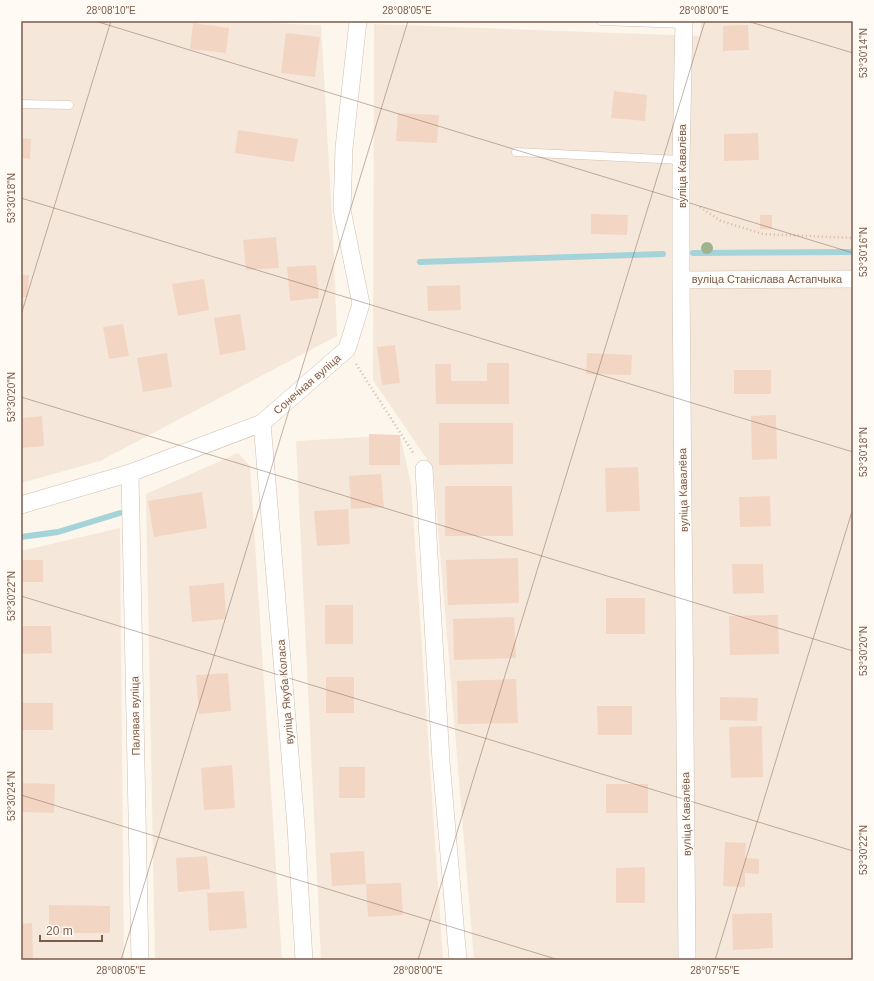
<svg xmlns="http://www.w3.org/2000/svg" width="874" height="981" font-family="Arial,sans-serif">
	<rect width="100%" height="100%" fill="#fdf6ec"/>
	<path fill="#f5e8da" d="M21,21H210L321,25L333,234L337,336L100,461L21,483Z
		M701,21H853V960H474L433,468L373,380L374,24L700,36Z
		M400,435L411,484L443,960H321L296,441Z
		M238,453L250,466L282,960H155L146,494Z
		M120,528L124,960H21V551Z"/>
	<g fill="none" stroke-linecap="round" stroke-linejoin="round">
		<path stroke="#a5d3da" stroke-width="6" d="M693,253L853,252
			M420,262L663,254
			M21,537L58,532L120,513"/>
	</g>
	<path fill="#f3d5c3" d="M193,23L229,28L226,53L190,49Z
		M748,25L749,50L723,51V26Z
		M286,33L320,37L315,77L281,73Z
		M614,91L647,95L645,121L611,118Z
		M398,113L439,115L437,143L396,141Z
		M238,130L298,139L294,162L235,153Z
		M758,133L759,160L724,161V134Z
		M21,138L31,139L30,159L21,158Z
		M591,214L628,215L627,235L591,234Z
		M760,215H772V229H760Z
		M276,237L279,268L246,270L243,240Z
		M316,265L319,298L290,301L287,267Z
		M21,275H29L28,297H21Z
		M204,279L209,310L178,316L172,284Z
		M460,285L461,310L428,311L427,286Z
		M240,314L246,350L220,355L214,318Z
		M123,324L129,356L109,359L103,327Z
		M395,345L400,383L382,385L377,347Z
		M167,353L172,387L143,392L137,358Z
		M587,353L632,355L631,375L586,374Z
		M487,363H509V404H436L435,364H451V381H487Z
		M734,370H771V394H734Z
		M776,415L777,459L752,460L751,416Z
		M42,416L44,446L21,448V418Z
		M439,423H513V464L439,465Z
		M369,434L400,435V465H369Z
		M638,467L640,511L606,512L605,468Z
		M381,474L384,507L351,509L349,476Z
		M445,486H512L513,536H445Z
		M202,492L207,528L154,537L148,501Z
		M770,496L771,526L740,527L739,497Z
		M348,509L350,544L317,546L314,511Z
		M518,558L519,603L448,605L446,560Z
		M21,560H43V582H21Z
		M732,564H763L764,593L733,594Z
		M224,583L226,619L192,622L189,586Z
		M606,598H645V634H606Z
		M325,605H353V644H325Z
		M778,615L779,654L730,655L729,616Z
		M514,617L516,658L454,660L453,619Z
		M21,626H51L52,653L21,654Z
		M228,673L231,711L199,714L196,675Z
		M326,677H354V713H326Z
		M516,679L518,723L458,724L457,681Z
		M720,697L758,698L757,721L720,720Z
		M21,703H53V730H21Z
		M597,706H632V735H598Z
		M762,726L763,777L731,778L729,727Z
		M232,765L235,808L204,810L201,768Z
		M339,767H365V798H339Z
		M21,783L55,784L54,813L21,812Z
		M606,784H648V813H606Z
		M725,842L746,843L745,858L759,859V874L745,873V887L723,886Z
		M364,851L366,884L332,886L330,853Z
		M207,856L210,889L178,892L176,858Z
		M645,867V903H616V868Z
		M401,883L403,915L368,917L366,884Z
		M244,891L247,928L209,931L207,893Z
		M49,905L110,906V933H49Z
		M772,913L773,948L733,950L732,914Z
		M32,923L33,960H21V924Z"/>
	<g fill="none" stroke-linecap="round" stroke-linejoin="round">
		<defs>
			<path id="service" d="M601,21L684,24
				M21,104L69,105
				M516,152L681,160"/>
			<path id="minor" d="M684,21L681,160V280L687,960
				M681,280L853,279
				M262,423L296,826L304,960
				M424,469L441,761L458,960
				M130,473L140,960
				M21,505L130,473L262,423L347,349L361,304L342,210L344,148L358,21"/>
		</defs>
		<use href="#service" stroke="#d1beb0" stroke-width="9"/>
		<use href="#minor" stroke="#d1beb0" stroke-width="18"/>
		<path stroke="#d9b8a5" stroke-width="2.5" stroke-dasharray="1 3" stroke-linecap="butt" d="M700,207L721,221L763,234L853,238
			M356,364L414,454"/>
		<use href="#service" stroke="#fff" stroke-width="8"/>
		<use href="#minor" stroke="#fff" stroke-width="17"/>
	</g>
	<circle fill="#a0b28e" cx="707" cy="248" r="6"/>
	<path fill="none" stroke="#7a5c4d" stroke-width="1" stroke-opacity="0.45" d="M95,21L853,253M747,21L853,53M21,198L853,452M21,315L111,21M21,397L853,651M21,596L853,851M21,795L559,960M121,960L408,21M418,960L705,21M715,960L853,508"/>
	<g text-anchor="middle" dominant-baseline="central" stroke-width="3" stroke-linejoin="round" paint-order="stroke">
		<g font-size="11" fill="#7a5c4d" stroke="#fffaf3">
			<text transform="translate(682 166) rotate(-90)">вуліца Кавалёва</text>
			<text x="767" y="279">вуліца Станіслава Астапчыка</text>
			<text transform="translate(307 384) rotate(-41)">Сонечная вуліца</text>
			<text transform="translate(683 490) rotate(-91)">вуліца Кавалёва</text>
			<text transform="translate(285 692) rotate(-95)">вуліца Якуба Коласа</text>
			<text transform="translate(135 716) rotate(-91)">Палявая вуліца</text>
			<text transform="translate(686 814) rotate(-91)">вуліца Кавалёва</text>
		</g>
	</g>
	<rect width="874" height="981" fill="none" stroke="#fffaf3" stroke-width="44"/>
	<path d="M40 935v6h62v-6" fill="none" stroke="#7a5c4d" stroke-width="2"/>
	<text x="46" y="935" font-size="12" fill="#7a5c4d" stroke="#fffaf3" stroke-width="3" paint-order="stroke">20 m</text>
	<rect x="22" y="22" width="830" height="937" fill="none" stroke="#7a5c4d" stroke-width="1.5"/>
	<g font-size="10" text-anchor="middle" fill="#7a5c4d">
		<text x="111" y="14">28°08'10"E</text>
		<text x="407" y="14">28°08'05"E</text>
		<text x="704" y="14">28°08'00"E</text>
		<text transform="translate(863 53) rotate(-90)" y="4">53°30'14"N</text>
		<text transform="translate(11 198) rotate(-90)" y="4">53°30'18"N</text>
		<text transform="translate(863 252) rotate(-90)" y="4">53°30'16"N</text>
		<text transform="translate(11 397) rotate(-90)" y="4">53°30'20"N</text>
		<text transform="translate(863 452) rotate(-90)" y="4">53°30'18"N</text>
		<text transform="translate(11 596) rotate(-90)" y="4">53°30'22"N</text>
		<text transform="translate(863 651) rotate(-90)" y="4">53°30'20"N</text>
		<text transform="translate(11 796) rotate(-90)" y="4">53°30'24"N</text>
		<text transform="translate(863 850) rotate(-90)" y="4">53°30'22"N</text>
		<text x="121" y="974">28°08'05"E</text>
		<text x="418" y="974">28°08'00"E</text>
		<text x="715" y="974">28°07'55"E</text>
	</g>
</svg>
